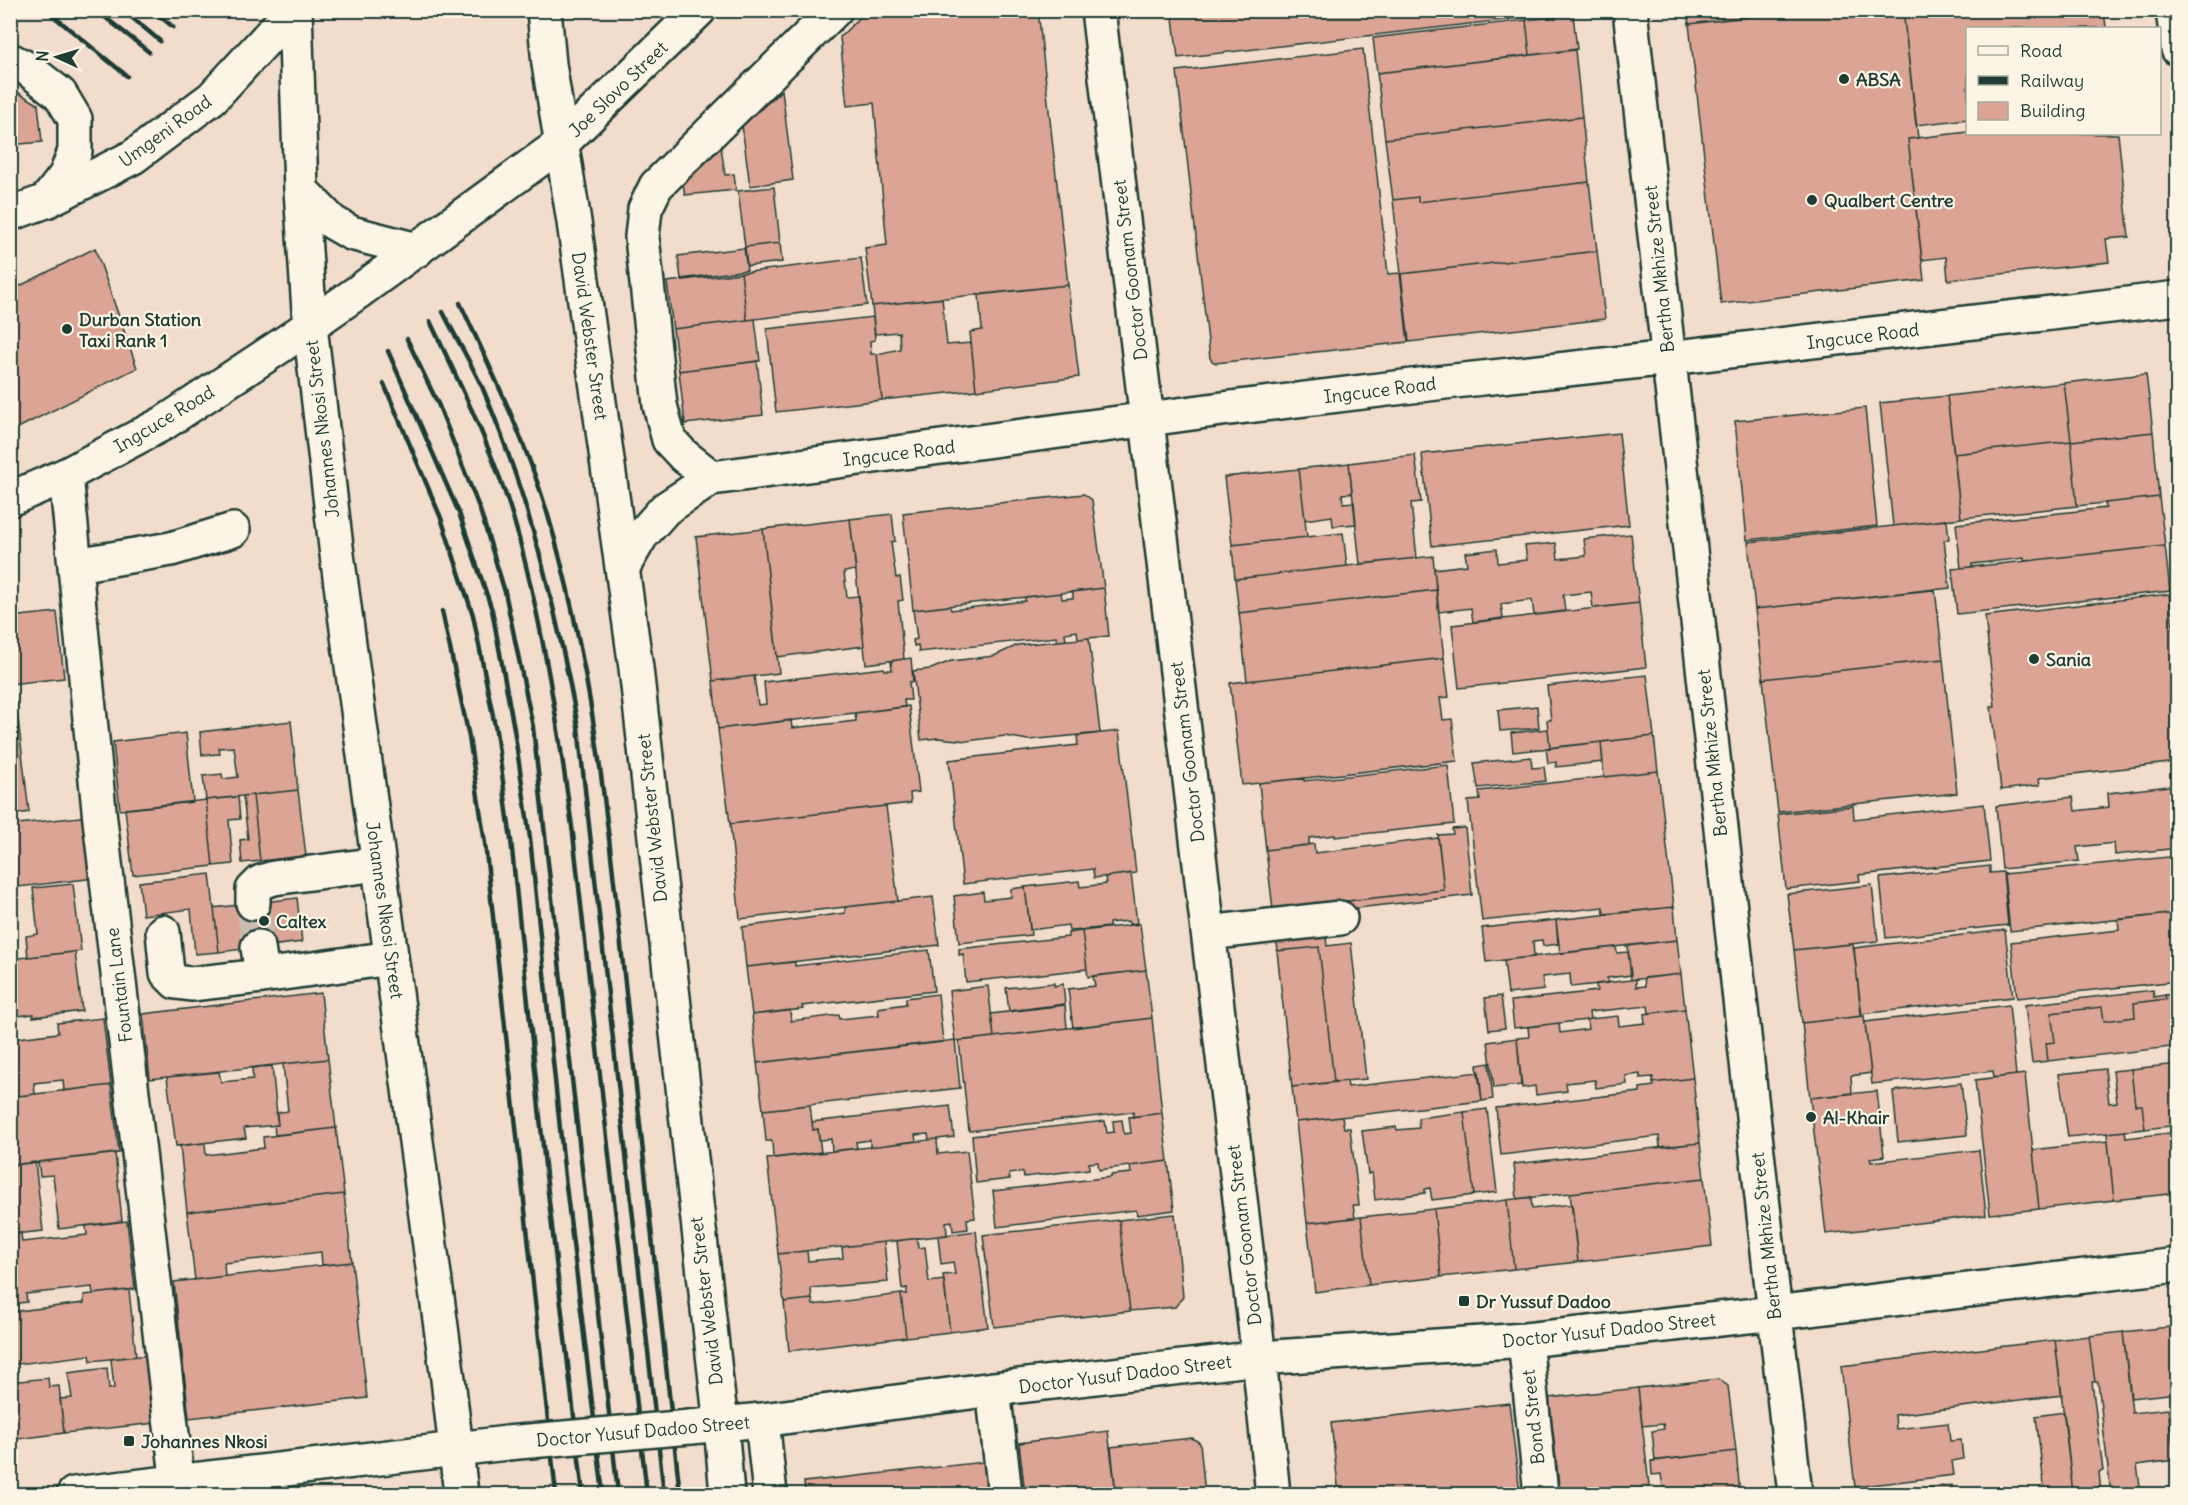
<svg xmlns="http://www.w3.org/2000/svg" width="2188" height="1505" font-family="Delius,sans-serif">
	<rect width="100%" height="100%" fill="#f2ddcd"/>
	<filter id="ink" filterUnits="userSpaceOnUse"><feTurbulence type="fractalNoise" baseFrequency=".0167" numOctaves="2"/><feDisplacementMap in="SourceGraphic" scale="12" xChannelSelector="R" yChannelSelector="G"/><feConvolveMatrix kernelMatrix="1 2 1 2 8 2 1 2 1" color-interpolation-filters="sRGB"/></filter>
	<g filter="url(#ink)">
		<path fill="#dca495" stroke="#1f3d34" stroke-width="1.5" d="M867,10H1038L1068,285L872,306L865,248L887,245L874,103L847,106L840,37Z
			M1172,10H1571V12L1178,58Z
			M1687,10H1805L1689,24Z
			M1805,10H1903L1918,138L1908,139L1924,280L1721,304L1689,24Z
			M1903,10H2104L2106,28H1968V119L1916,125Z
			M1573,15L1577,49L1530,55L1526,20Z
			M1526,20L1530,55L1377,73L1373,38Z
			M1363,49L1388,274L1400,273L1408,342L1216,363L1212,361L1210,358L1177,71Z
			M1575,50L1582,117L1385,139L1377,73Z
			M10,88L38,104L42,142L10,145Z
			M782,90L793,180L750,186L742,126Z
			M1582,117L1589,182L1418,202V197L1393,200L1385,139Z
			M1968,132L2118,134L2129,237L2106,239L2109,262L1948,280L1946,257L1922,260L1908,139Z
			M721,147L725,175L734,174L736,190L685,195L683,184Z
			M1589,182L1597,251L1401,274L1393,200L1418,197V202Z
			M774,187L780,243L745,247L738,191Z
			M780,243L782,262L747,266L745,247Z
			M95,248L137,368L10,432V291Z
			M744,248L747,270L681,279L678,256Z
			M1597,251L1605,319L1409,342L1401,274Z
			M861,258L867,305L747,320L741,273Z
			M741,273L747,320L673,329L667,282Z
			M1068,285L1079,377L976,390L970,332L982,330L979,295Z
			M942,298L947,345L971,343L976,390L882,400L877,354L900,349L899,332L875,334L872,306Z
			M873,317L875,340L870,341L871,354H877L882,400L776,412L767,329Z
			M755,319L760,361L679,371L673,329Z
			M757,361L763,415L685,424L679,371Z
			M2146,374L2153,432L2071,441L2064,383Z
			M2064,383L2071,441L1954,454L1947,396Z
			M1947,396L1961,518L1893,526L1880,403Z
			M1865,408L1877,526L1747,540L1735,421Z
			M2153,432L2159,497L2077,506L2071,441Z
			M1619,433L1629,525L1432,546L1422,454Z
			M2071,441L2077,506L1961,518L1954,454Z
			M1415,455L1421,502L1411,503L1417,558L1360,564L1349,463Z
			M1349,463L1352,493L1342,494L1343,503L1354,502L1356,524L1333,526L1332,516L1305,520L1299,469Z
			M1299,469L1307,537L1232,545L1224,477Z
			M1084,494L1092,500L1104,588L913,610L903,513Z
			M2159,497L2165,546L2024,561V558L1972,564V567L1961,568L1956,524L2106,508L2105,503Z
			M892,514L895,541L891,542L896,578L900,577L903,600L898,601L904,659L866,664L850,519Z
			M850,519L856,570L844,572L847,597L859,596L864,646L777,657L763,529Z
			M1947,520L1949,539L1944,540L1950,588L1755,609L1748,542Z
			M763,529L779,673L713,681L696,537Z
			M1343,533L1347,566L1235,579L1232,545Z
			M1631,534L1639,603L1593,608L1591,592L1563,595L1565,611L1534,615L1532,600L1501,604L1503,618L1473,622L1471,608L1439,612L1434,569L1467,565L1465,553L1497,549L1498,563L1527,560L1525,546L1556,543L1558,559L1586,556L1584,539Z
			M2165,546L2170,591L1957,614L1952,569Z
			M1433,556L1436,590L1239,613L1235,579Z
			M1104,588L1109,636L1078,639L1077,631L1065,633L1066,640L1057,641L1056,637L919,652L918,645L914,646L913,640L917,639L913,610L950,606L951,610L1025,601V597L1061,593L1062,599L1073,598V592Z
			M1935,589L1943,659L1763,679L1755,609Z
			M1436,590L1444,658L1247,681L1239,613Z
			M2169,594L2178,668V762L2039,778L2040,785L2001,790L1991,707H1995L1985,616Z
			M1639,603L1646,667L1459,688L1452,625Z
			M57,612L64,678L10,684V617Z
			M1089,638L1100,733L1028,740L1005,736L967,741L938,738L921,740L913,671L931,669L951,661L994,656L1018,645Z
			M911,658L913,682H909L911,700H904L905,707L718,729L713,681L754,676L758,705L766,704L764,682L884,668L885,670H892L891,661Z
			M1444,658L1449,697L1440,698L1443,720L1452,719L1457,761L1242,785L1230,683Z
			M1943,659L1957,793L1778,812L1763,679Z
			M1647,675L1654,736L1550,748L1547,720H1551L1547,686Z
			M16,702L29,812L10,815V703Z
			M909,706L919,792L910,793L911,803L730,824L718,729L791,720L792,728L856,721L855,713Z
			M1537,706L1539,728L1500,731L1498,710Z
			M291,721L298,790L206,800L203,776L222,774L223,779L238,777L234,747L219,748L220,754L202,755L200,732Z
			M1548,729L1550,748L1513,752L1511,733Z
			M1119,731L1136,873L1094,878L1093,869L963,884L949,760L1078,745L1077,736Z
			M186,733L193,802L120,810L113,742Z
			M1654,736L1658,771L1604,777L1601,742Z
			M1601,742L1603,762L1556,767V762L1548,763L1546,748Z
			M1531,757L1532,768L1544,767L1546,781L1478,788L1474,763Z
			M1448,765L1454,824L1335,837V835L1309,838V845L1266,850L1259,783L1304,778V781Z
			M1658,771L1674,907L1604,914L1603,907L1482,921L1468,801L1480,800L1479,791Z
			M2178,785V848L2115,855L2114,843L2077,847L2079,861L2002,869L1996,806L2073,797L2075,811L2109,807L2108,793Z
			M298,790L306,856L260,861L253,795Z
			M253,795L260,861L242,863L240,840L248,839L243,796Z
			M238,797L240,819L229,820L233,864L213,866L206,800Z
			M206,800L213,866L133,875L125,809Z
			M1984,804L1990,861L1859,875L1860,881L1786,889L1778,814L1853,806L1854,819Z
			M886,806L898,901L740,919L730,824Z
			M88,816L95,878L10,888V825Z
			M1465,828L1472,895L1322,912L1321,904L1444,890L1438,835L1453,834L1452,829Z
			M1438,838L1444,890L1321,904L1274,918L1266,850L1314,844L1315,853Z
			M2178,856V913L2010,931L2004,874Z
			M1990,866V873L2003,872L2008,925L1886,938L1880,878Z
			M1131,873L1137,923L1129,924L1128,921L1109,923V927L1069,931L1068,925L1030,930L1025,887L1079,881L1080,887L1106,884L1105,877Z
			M210,874L219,952L195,954L191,909L143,915L139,882Z
			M73,884L81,951L28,957L26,936L38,934L33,888Z
			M1872,885L1878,941L1794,950L1787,894Z
			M1025,887L1031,935L959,943L954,896L983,892L984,900L1011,897V889Z
			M933,897L939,945L746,967L742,927L845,913V907Z
			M297,898L302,942L219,952L214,908Z
			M1674,907L1677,940L1560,953L1556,920Z
			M2178,913V981L2017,998L2011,942L2119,930L2118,920Z
			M1274,918L1325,928L1327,946L1351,943L1366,1079L1334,1082L1319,947L1278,951Z
			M1556,920L1558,944L1543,946L1542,940L1533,941L1534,957L1486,962L1482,928Z
			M1140,924L1146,970L1088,977L1082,931Z
			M2005,930L2013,997L1861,1014L1854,948Z
			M1082,931L1087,969L966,982L963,954L959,955V949L1068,937V933Z
			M1677,940L1681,974L1631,980L1628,946Z
			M1853,944L1862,1016L1802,1023L1794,950Z
			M1319,947L1334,1082L1292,1087L1277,951Z
			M1616,947L1617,953L1628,952L1631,975L1607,978L1608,983L1571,987L1570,974L1542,977L1544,990L1508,994L1504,960Z
			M929,950L934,991L802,1006L803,1009L752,1015L746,967L795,962V966Z
			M75,952L82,1011L33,1017L34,1014L10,1017V959Z
			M1146,970L1152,1018L1073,1028L1068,989L1095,986L1093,976Z
			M1681,974L1685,1009L1649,1013L1648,1006L1589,1012L1590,1019L1587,1020L1514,1028L1511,1001L1597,991L1596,984L1631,980L1636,979V987L1645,986L1644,978Z
			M1054,983V986L1063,984L1065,1004L1009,1011L1006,988Z
			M988,986L994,1037L955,1041L949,991Z
			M2178,987V1048L2171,1049V1047L2048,1061L2046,1043L2055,1042L2051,1013L2102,1007L2104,1021L2135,1017L2134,1003L2166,999L2165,995L2175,994L2174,988Z
			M2153,990L2154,997L2165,995L2166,999L2134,1003L2135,1017L2104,1021L2102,1007L2051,1013L2055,1042L2046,1043L2048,1061L2032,1063L2025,1005Z
			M321,993L328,1059L150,1079L143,1014Z
			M938,994L943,1042L757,1063L752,1015L790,1010L791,1021L839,1015L840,1019L879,1015L878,1008L906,1004V998Z
			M1501,996L1505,1028L1489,1030L1485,998Z
			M1065,1005L1067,1028L994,1037L991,1014Z
			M2009,1005L2016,1075L1994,1078L1993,1071L1872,1084L1865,1022Z
			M1685,1009L1693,1078L1653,1083V1077L1640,1078V1074L1626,1076L1627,1084L1596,1088L1595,1080L1566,1083L1567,1091L1536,1095L1535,1086L1522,1088L1517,1038L1529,1037L1528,1027L1559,1023L1560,1033L1588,1029L1587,1020L1590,1019L1618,1016L1619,1026L1645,1023L1644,1014Z
			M1864,1016L1871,1073L1851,1076L1852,1093L1810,1098L1802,1023Z
			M103,1018L111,1085L64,1091L63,1080L34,1083L35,1094L10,1097V1039L58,1033L57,1023Z
			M1152,1018L1162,1113L1133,1117V1112L969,1131L959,1041Z
			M1517,1038L1521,1085L1494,1088L1488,1042Z
			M955,1040L960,1088L763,1110L757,1063Z
			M328,1059L336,1128L275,1135L274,1125H278L276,1113L288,1111L283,1064Z
			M1489,1063L1493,1099L1482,1101L1477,1065Z
			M2178,1064V1125L2145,1129L2142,1105H2135L2131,1069Z
			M272,1066L278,1125L244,1128L246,1138L176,1146L167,1077L219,1072L221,1082L253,1079L252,1068Z
			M2105,1069L2109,1103L2117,1102L2113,1071L2131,1069L2135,1105H2142L2145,1129L2068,1137L2059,1074Z
			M1479,1072L1482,1101L1296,1122L1292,1087L1347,1081L1348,1087Z
			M2025,1074L2039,1209L1990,1214L1975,1080Z
			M1693,1078L1700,1143L1660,1147L1659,1136L1501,1155L1496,1108L1640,1092V1088L1654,1086L1653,1083Z
			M1961,1083L1967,1135L1898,1142L1893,1091Z
			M111,1085L119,1153L14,1165L10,1131V1097Z
			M1877,1091L1884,1156L1870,1158L1871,1162L1979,1150L1986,1215L1826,1234L1810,1098Z
			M810,1105L813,1130L818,1129L821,1152L773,1158L772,1141H766L763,1110Z
			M950,1106L954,1137L929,1140L928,1134L915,1135L916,1141L870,1147V1140L856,1142L857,1148L832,1151L831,1139L819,1140L818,1129L813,1130L812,1122Z
			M1487,1109L1497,1192L1474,1195L1464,1112Z
			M1464,1112L1474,1195L1432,1200L1430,1188L1425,1189V1193L1375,1200L1372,1173L1368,1174L1362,1131L1396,1127L1397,1130L1419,1128L1418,1118Z
			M1162,1113L1168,1161L1099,1170L1098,1162L1089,1163V1169L1024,1177L1023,1172L1009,1174L1010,1179L976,1183L972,1136L1105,1121L1107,1133L1114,1132L1113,1121L1122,1120L1124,1134L1131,1133L1129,1117Z
			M1342,1117L1344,1128H1350L1359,1205H1353L1355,1218L1307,1223L1296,1122Z
			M336,1128L344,1194L187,1212L180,1146L205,1143L206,1155L264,1148L263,1137Z
			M2125,1131L2126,1138L2178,1132V1193L2114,1200L2107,1133Z
			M937,1139L938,1154L967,1151L975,1218L967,1219L968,1229L953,1231L952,1221L946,1222L947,1235L778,1254L767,1159Z
			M2108,1141L2114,1200L2039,1209L2033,1150Z
			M1700,1143L1704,1178L1517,1199L1514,1164Z
			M115,1153L122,1221L59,1229L53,1175L40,1176L38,1162Z
			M1168,1161L1174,1210L1137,1215L1136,1210L997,1227L993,1191L1111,1177V1175L1131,1173L1130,1166Z
			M35,1162L43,1231L15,1234V1225H10V1165Z
			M1704,1178L1712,1246L1578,1262L1570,1193Z
			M344,1194L352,1262L322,1265L321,1252L224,1263L225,1276L195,1280L187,1212Z
			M1531,1197L1532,1209L1572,1204L1578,1262L1514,1269L1507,1200Z
			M1507,1200L1514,1269L1441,1277L1434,1209Z
			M1434,1209L1441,1277L1369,1285L1361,1217Z
			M1175,1214L1183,1297L1175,1307L1130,1311L1119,1220Z
			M1361,1217L1369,1285L1315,1292L1307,1223Z
			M1119,1220L1130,1311L994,1327L983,1235Z
			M127,1221L135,1289L93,1294L92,1287L26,1294L27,1302L10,1304V1234L21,1233L22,1242L87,1235L86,1226Z
			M976,1231L988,1327L950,1332L943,1275L955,1274L953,1262L941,1264L938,1236Z
			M917,1238L918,1248L925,1247L929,1282L944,1280L950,1332L906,1337L901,1294H907V1288L902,1289L897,1241Z
			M884,1242L888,1282L811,1288L812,1299L784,1302L778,1254L807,1251L808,1261L843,1258L842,1247Z
			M352,1262L367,1398L189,1418L174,1282Z
			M129,1290L136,1356L91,1361L90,1355L10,1365V1312L84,1303V1295Z
			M901,1294L906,1337L789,1351L784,1302L812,1299L813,1305Z
			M2178,1326V1393L2131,1398L2123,1332Z
			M2123,1332L2132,1413L2168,1409L2175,1460L2137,1465L2141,1494H2111L2098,1382H2095L2089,1336Z
			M2089,1336L2095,1382H2092L2103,1471L2099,1472L2101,1494H2073L2055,1340Z
			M2055,1340L2062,1395L1895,1415L1896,1429L1948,1423L1950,1441L1961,1440L1963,1459L1952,1461L1954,1475L1855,1487L1841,1366Z
			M148,1355L156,1423L64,1433L60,1399L72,1398L68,1373L107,1368L109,1389L114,1388L111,1359Z
			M48,1378L49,1387L59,1386L64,1433L10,1440V1382Z
			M1718,1379L1728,1386L1736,1451L1655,1461L1652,1431L1664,1429L1663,1424L1642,1426L1638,1388Z
			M1638,1388L1649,1485L1642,1486L1643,1494H1560L1549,1398Z
			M1509,1403L1520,1494H1339L1331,1423Z
			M2064,1412L2073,1494H2045L2036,1416Z
			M1108,1431L1116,1494H1025L1019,1443Z
			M1192,1438L1200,1443L1205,1494H1116L1111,1447Z
			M1736,1451L1740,1494H1664L1661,1474L1652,1475L1651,1461Z
			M984,1462L987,1494H805L804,1482Z
			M1952,1485L1953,1494H1928V1488Z
			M1928,1488V1494H1880Z"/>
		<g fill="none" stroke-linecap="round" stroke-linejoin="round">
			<path stroke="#c8bdae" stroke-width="33" stroke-dasharray="33 16" stroke-linecap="butt" d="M253,903L258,947"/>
			<defs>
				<path id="minor" d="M1098,10L1259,1358L1273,1494
					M1630,10L1795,1494
					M2173,10L2178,49
					M10,60L28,69L60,94L75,119V151L66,175L46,201
					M66,475L100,820L179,1494
					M712,478L684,456L669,440L660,405L642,237L645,209L656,186L835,10
					M76,565L171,549L233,530
					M623,567L641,536L665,509L712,478L1222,409L1445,382L1669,358L2178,298
					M253,903V890L261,882L274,878L378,864
					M163,932L167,973L176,982L191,984L262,976
					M1208,933L1340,918
					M258,947L262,976L391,958
					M1525,1340L1541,1494
					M993,1389L1005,1494
					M762,1420L770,1494
					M691,1427L762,1420L993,1389L1259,1358L1525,1340L1775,1313L2178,1265
					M74,1494L507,1443"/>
				<path id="major" d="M10,214L46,201L133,157L212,98L293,10
					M10,499L66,475L164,423L279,347L358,292L562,143L699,10"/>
				<path id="highway" d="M295,10L301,190L310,326L336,547L448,1379L461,1494
					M544,10L549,64L574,222L636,668L721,1425L727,1494
					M301,190L332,222L351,233L417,250"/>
			</defs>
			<use href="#minor" stroke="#1f3d34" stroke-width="38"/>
			<use href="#major" stroke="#1f3d34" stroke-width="38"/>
			<use href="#highway" stroke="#1f3d34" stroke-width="38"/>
			<use href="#minor" stroke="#fcf5e5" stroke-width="33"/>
			<use href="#major" stroke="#fcf5e5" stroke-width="33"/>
			<use href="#highway" stroke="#fcf5e5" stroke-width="33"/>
			<path stroke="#1f3d34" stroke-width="4.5" d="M46,10L127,76
				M96,10L149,52
				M123,10L160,41
				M153,10L173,27
				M460,303C492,371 525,439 547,512C593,665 608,824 625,983C643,1153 661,1324 680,1494
				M443,312C456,338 471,363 483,389C529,497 557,612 578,727L664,1494
				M430,321C462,389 497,458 517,531C544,630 559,732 573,834L647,1494
				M407,339L439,406L480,510L505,592L533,727L618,1494
				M388,351L459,513L492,610L514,729L530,838L565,1177L603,1494
				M384,384L441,518L473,615L496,731L511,840L546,1175L583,1494
				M442,611L469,737L485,843L556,1494"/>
			<defs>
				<path id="minor-bridge" d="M507,1443L690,1427"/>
			</defs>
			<use href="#minor-bridge" stroke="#1f3d34" stroke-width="38" stroke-linecap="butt"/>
			<use href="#minor-bridge" stroke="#fcf5e5" stroke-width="33"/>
		</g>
	</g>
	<g fill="#1f3d34" stroke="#fcf5e5" stroke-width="2">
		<circle cx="1844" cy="79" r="6"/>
		<circle cx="1812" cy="200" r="6"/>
		<circle cx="67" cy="329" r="6"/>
		<circle cx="2034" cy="659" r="6"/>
		<circle cx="264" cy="921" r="6"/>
		<circle cx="1811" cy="1117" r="6"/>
		<rect x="1458" y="1295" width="12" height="12" rx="3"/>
		<rect x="123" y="1435" width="12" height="12" rx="3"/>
	</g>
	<g text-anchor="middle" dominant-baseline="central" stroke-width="4.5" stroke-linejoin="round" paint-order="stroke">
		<g font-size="18" font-weight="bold" fill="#1f3d34" stroke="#fcf5e5" text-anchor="start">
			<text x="1856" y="79">ABSA</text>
			<text x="1824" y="200">Qualbert Centre</text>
			<text x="79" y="319">Durban Station<tspan x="79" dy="21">Taxi Rank 1</tspan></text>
			<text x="2046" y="659">Sania</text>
			<text x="276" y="921">Caltex</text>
			<text x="1823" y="1117">Al-Khair</text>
			<text x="1476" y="1301">Dr Yussuf Dadoo</text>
			<text x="141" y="1441">Johannes Nkosi</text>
		</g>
		<g font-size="18" fill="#1f3d34" stroke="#fcf5e5">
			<text transform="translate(618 89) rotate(-44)">Joe Slovo Street</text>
			<text transform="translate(165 131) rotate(-36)">Umgeni Road</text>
			<text transform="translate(1659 269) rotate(-96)">Bertha Mkhize Street</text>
			<text transform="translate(1130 270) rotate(-97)">Doctor Goonam Street</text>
			<text transform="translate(590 336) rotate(82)">David Webster Street</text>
			<text transform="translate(1863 336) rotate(-7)">Ingcuce Road</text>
			<text transform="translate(1380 390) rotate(-7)">Ingcuce Road</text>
			<text transform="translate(164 419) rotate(-31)">Ingcuce Road</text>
			<text transform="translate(322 429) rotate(-97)">Johannes Nkosi Street</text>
			<text transform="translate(899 453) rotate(-7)">Ingcuce Road</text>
			<text transform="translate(1187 752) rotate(-97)">Doctor Goonam Street</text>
			<text transform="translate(1712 753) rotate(-96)">Bertha Mkhize Street</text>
			<text transform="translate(652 818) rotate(-96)">David Webster Street</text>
			<text transform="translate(385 910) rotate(82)">Johannes Nkosi Street</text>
			<text transform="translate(119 985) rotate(-97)">Fountain Lane</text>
			<text transform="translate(1244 1235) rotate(-97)">Doctor Goonam Street</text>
			<text transform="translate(1766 1236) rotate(-96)">Bertha Mkhize Street</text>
			<text transform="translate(706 1301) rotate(-97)">David Webster Street</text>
			<text transform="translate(1609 1330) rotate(-6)">Doctor Yusuf Dadoo Street</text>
			<text transform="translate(1125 1374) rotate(-7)">Doctor Yusuf Dadoo Street</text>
			<text transform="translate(1533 1417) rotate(-96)">Bond Street</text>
			<text transform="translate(643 1431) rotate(-5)">Doctor Yusuf Dadoo Street</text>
		</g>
	</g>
	<rect width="2188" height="1505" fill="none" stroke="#fcf5e5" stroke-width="36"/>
	<rect x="18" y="18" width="2152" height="1469" fill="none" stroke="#1f3d34" stroke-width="2" filter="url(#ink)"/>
	<rect x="1966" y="27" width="195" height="108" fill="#fcf5e5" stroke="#a4ab9e" stroke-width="1.5"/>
	<rect x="1978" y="46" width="30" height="9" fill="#fcf5e5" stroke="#a4ab9e" stroke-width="1.5"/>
	<text x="2020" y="57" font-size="18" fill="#1f3d34">Road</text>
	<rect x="1978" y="76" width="30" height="9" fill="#1f3d34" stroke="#a4ab9e" stroke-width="1.5"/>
	<text x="2020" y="87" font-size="18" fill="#1f3d34">Railway</text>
	<rect x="1978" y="102" width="30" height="18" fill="#dca495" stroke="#a4ab9e" stroke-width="1.5"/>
	<text x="2020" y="117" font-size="18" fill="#1f3d34">Building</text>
	<g transform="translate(57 57) rotate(274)" stroke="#fcf5e5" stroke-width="4.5" paint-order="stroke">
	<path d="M0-4.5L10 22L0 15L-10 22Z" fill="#1f3d34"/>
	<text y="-9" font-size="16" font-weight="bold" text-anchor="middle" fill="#1f3d34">N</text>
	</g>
</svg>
